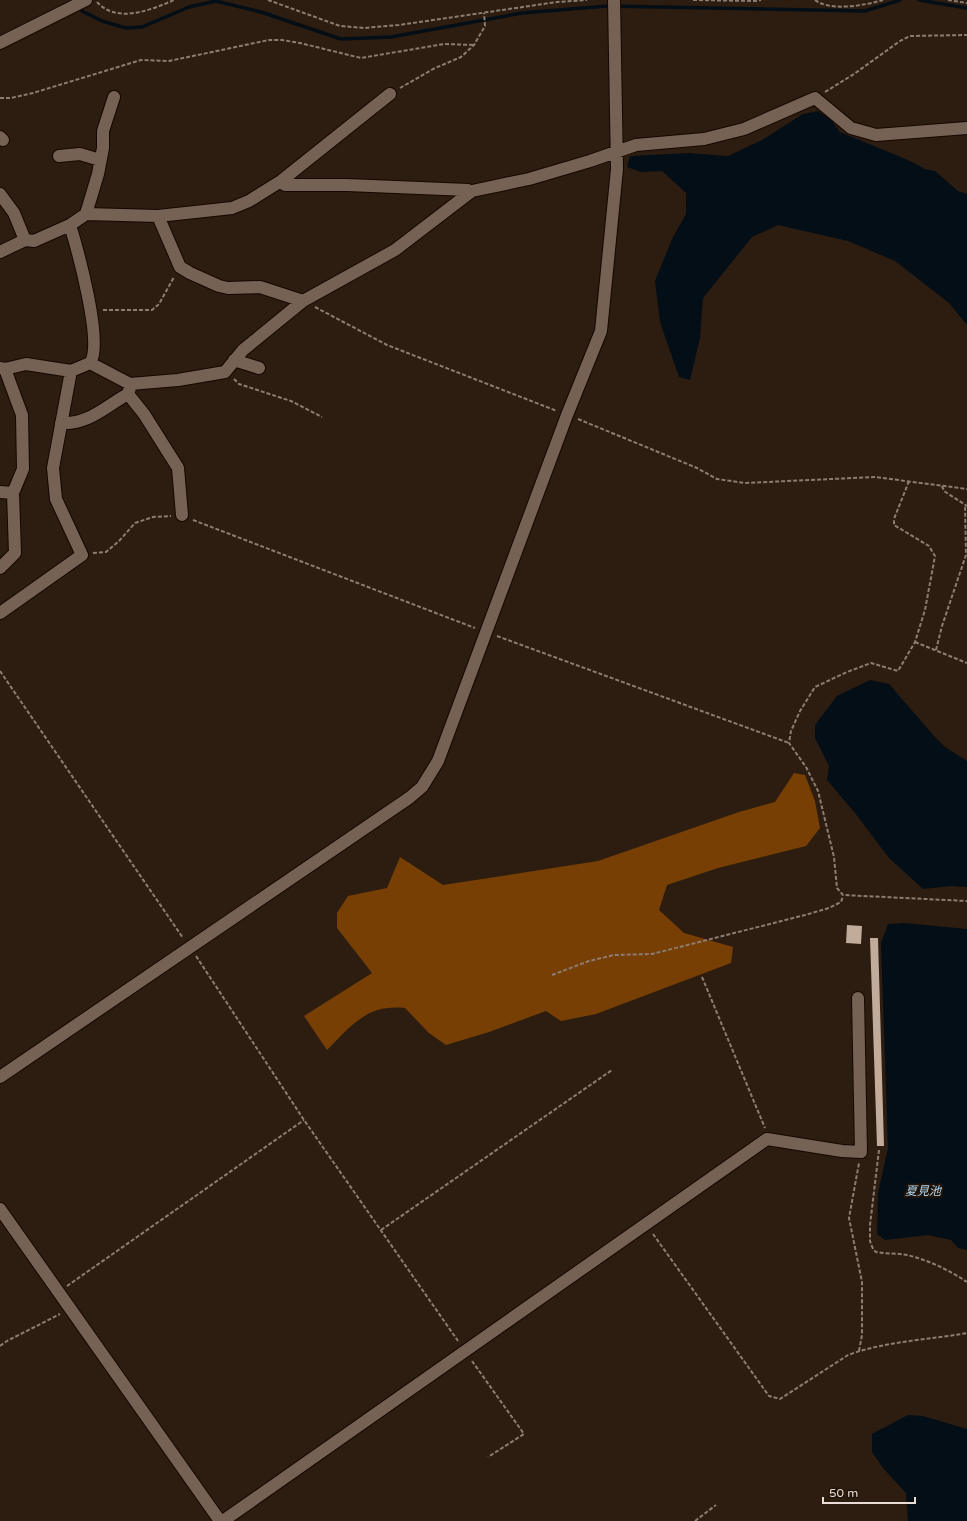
<svg xmlns="http://www.w3.org/2000/svg" width="967" height="1521" font-family="'Varela Round','Noto Sans JP',sans-serif">
	<rect width="100%" height="100%" fill="#2d1d10"/>
	<path fill="#773f04" d="M794,773L805,775L815,801L820,828L806,846L718,868L667,885L659,910L684,933L733,947L731,963L596,1014L561,1021L546,1011L489,1032L446,1045L429,1033L405,1008C367,1004 352,1025 327,1050L304,1016L372,973L337,928V913L348,896L387,888L400,857L443,885L598,861L739,812L775,802Z"/>
	<path fill="#040e17" d="M818,111L831,120L840,132L908,160L925,169L935,171L958,191L967,194V325L949,303L895,261L848,241L778,225L752,237L703,298L700,338L690,380L679,377L660,322L655,281L672,239L686,214V193L662,171L641,172L627,167L630,156L689,153L728,156L762,140L803,114Z
		M870,680L889,684L934,736L945,747L967,761V887L952,886L923,889L889,858L855,813L827,780L829,766L815,738V725L837,696Z
		M904,923L967,929V1250L958,1248L951,1240L928,1235L885,1240L877,1234L878,1193L888,1148L881,943L888,924Z
		M908,1415L923,1416L967,1429V1521H908L906,1493L883,1468L872,1452V1434Z"/>
	<g fill="none" stroke-linecap="round" stroke-linejoin="round">
		<path stroke="#040e17" stroke-width="3.5" d="M919,0L967,8
			M78,6L82,11L102,21L126,28L142,27L189,7L216,1L261,12L341,39L391,37L522,13L607,6L865,11L900,0"/>
	</g>
	<path fill="#c1ab9b" d="M847,925L862,926L861,944L846,943Z
		M870,938H878L884,1146H877Z"/>
	<g fill="none" stroke-linecap="round" stroke-linejoin="round">
		<defs>
			<path id="street" d="M0,43L86,0
				M0,137L3,140
				M59,156L80,154L100,160
				M281,181L285,185H347L468,190L470,192
				M0,194L14,213L25,240
				M86,214L98,174L103,148V131L114,97
				M158,216L180,267L190,273L219,286L228,288L260,287L303,301
				M70,225C77,248 104,344 90,363
				M0,252L25,240L34,241L70,225L86,214L158,216L232,208L249,201L281,181L390,94
				M234,360L259,368
				M0,368L5,369L26,364L71,371L90,363L130,384L178,380L225,372L243,350L303,301L395,250L472,191L529,179L590,161L636,145L704,139L744,129L815,98L851,128L876,135L967,128
				M128,394L144,414L178,468L182,515
				M61,423C88,425 106,406 128,394L130,388
				M0,492L13,493
				M0,568L15,553L13,493L23,469L22,415L5,369
				M0,613L82,555L56,499L53,468L71,371
				M0,1077L409,798L422,787L438,761L567,415L601,331L617,169L614,0
				M0,1209L220,1521
				M223,1521L767,1139L842,1151L861,1152L858,998"/>
		</defs>
		<use href="#street" stroke="#150700" stroke-width="14"/>
		<path stroke="#8b7d73" stroke-width="2" stroke-dasharray="4 2" stroke-linecap="butt" d="M268,0L340,26L364,28L399,25L557,2L587,0
			M693,0L755,1L761,0
			M815,0C831,12 866,5 883,0
			M948,0L967,3
			M97,2C117,24 151,10 174,0
			M400,88L433,69L461,57L474,45L485,26L484,13
			M825,92L854,74L900,41L910,36L967,35
			M0,98H11L33,93L141,60L169,61L269,40H282L300,43L361,58L444,44L474,45
			M315,307L387,345L557,411
			M103,310H152L159,304L174,277
			M234,379L239,384L291,401L322,417
			M578,419L697,468L717,479L745,483L875,477L967,489
			M909,481L894,519V525L929,546L935,556L925,610L915,642L898,671L871,663L847,672L815,687L800,711L791,731L789,743L806,767L818,791L834,857L837,888L843,895L967,901
			M942,486L944,491L967,506
			M193,520L475,628
			M93,553L106,552L119,541L135,523L153,517L171,516
			M497,636L789,743
			M915,642L967,663
			M936,650L942,626L966,555L965,505
			M0,671L183,938
			M196,956L304,1120L458,1341
			M552,975L589,961L614,955L652,954L805,915L829,908L841,902L843,896
			M702,977L765,1128
			M879,1150L870,1225V1241L873,1249L876,1252C886,1254 897,1253 907,1255C928,1260 949,1270 967,1282
			M381,1230L612,1070
			M653,1234L769,1396L780,1399L848,1355C886,1341 928,1340 967,1333
			M67,1286L304,1120
			M0,1346L7,1341L60,1314
			M859,1351L862,1335V1282L849,1218L859,1163
			M472,1361L524,1434L488,1457
			M695,1521L716,1505"/>
		<use href="#street" stroke="#766254" stroke-width="12"/>
	</g>
	<g text-anchor="middle" dominant-baseline="central" stroke-width="4" stroke-linejoin="round" paint-order="stroke">
		<g font-size="12" font-style="italic" fill="#afdaf9" stroke="#231407">
			<text x="923" y="1191">夏見池</text>
		</g>
	</g>
	<path d="M823 1497v6h92v-6" fill="none" stroke="#e8dcd4" stroke-width="2"/>
	<text x="829" y="1497" font-size="12" fill="#e8dcd4" stroke="#231407" stroke-width="3" paint-order="stroke">50 m</text>
</svg>
